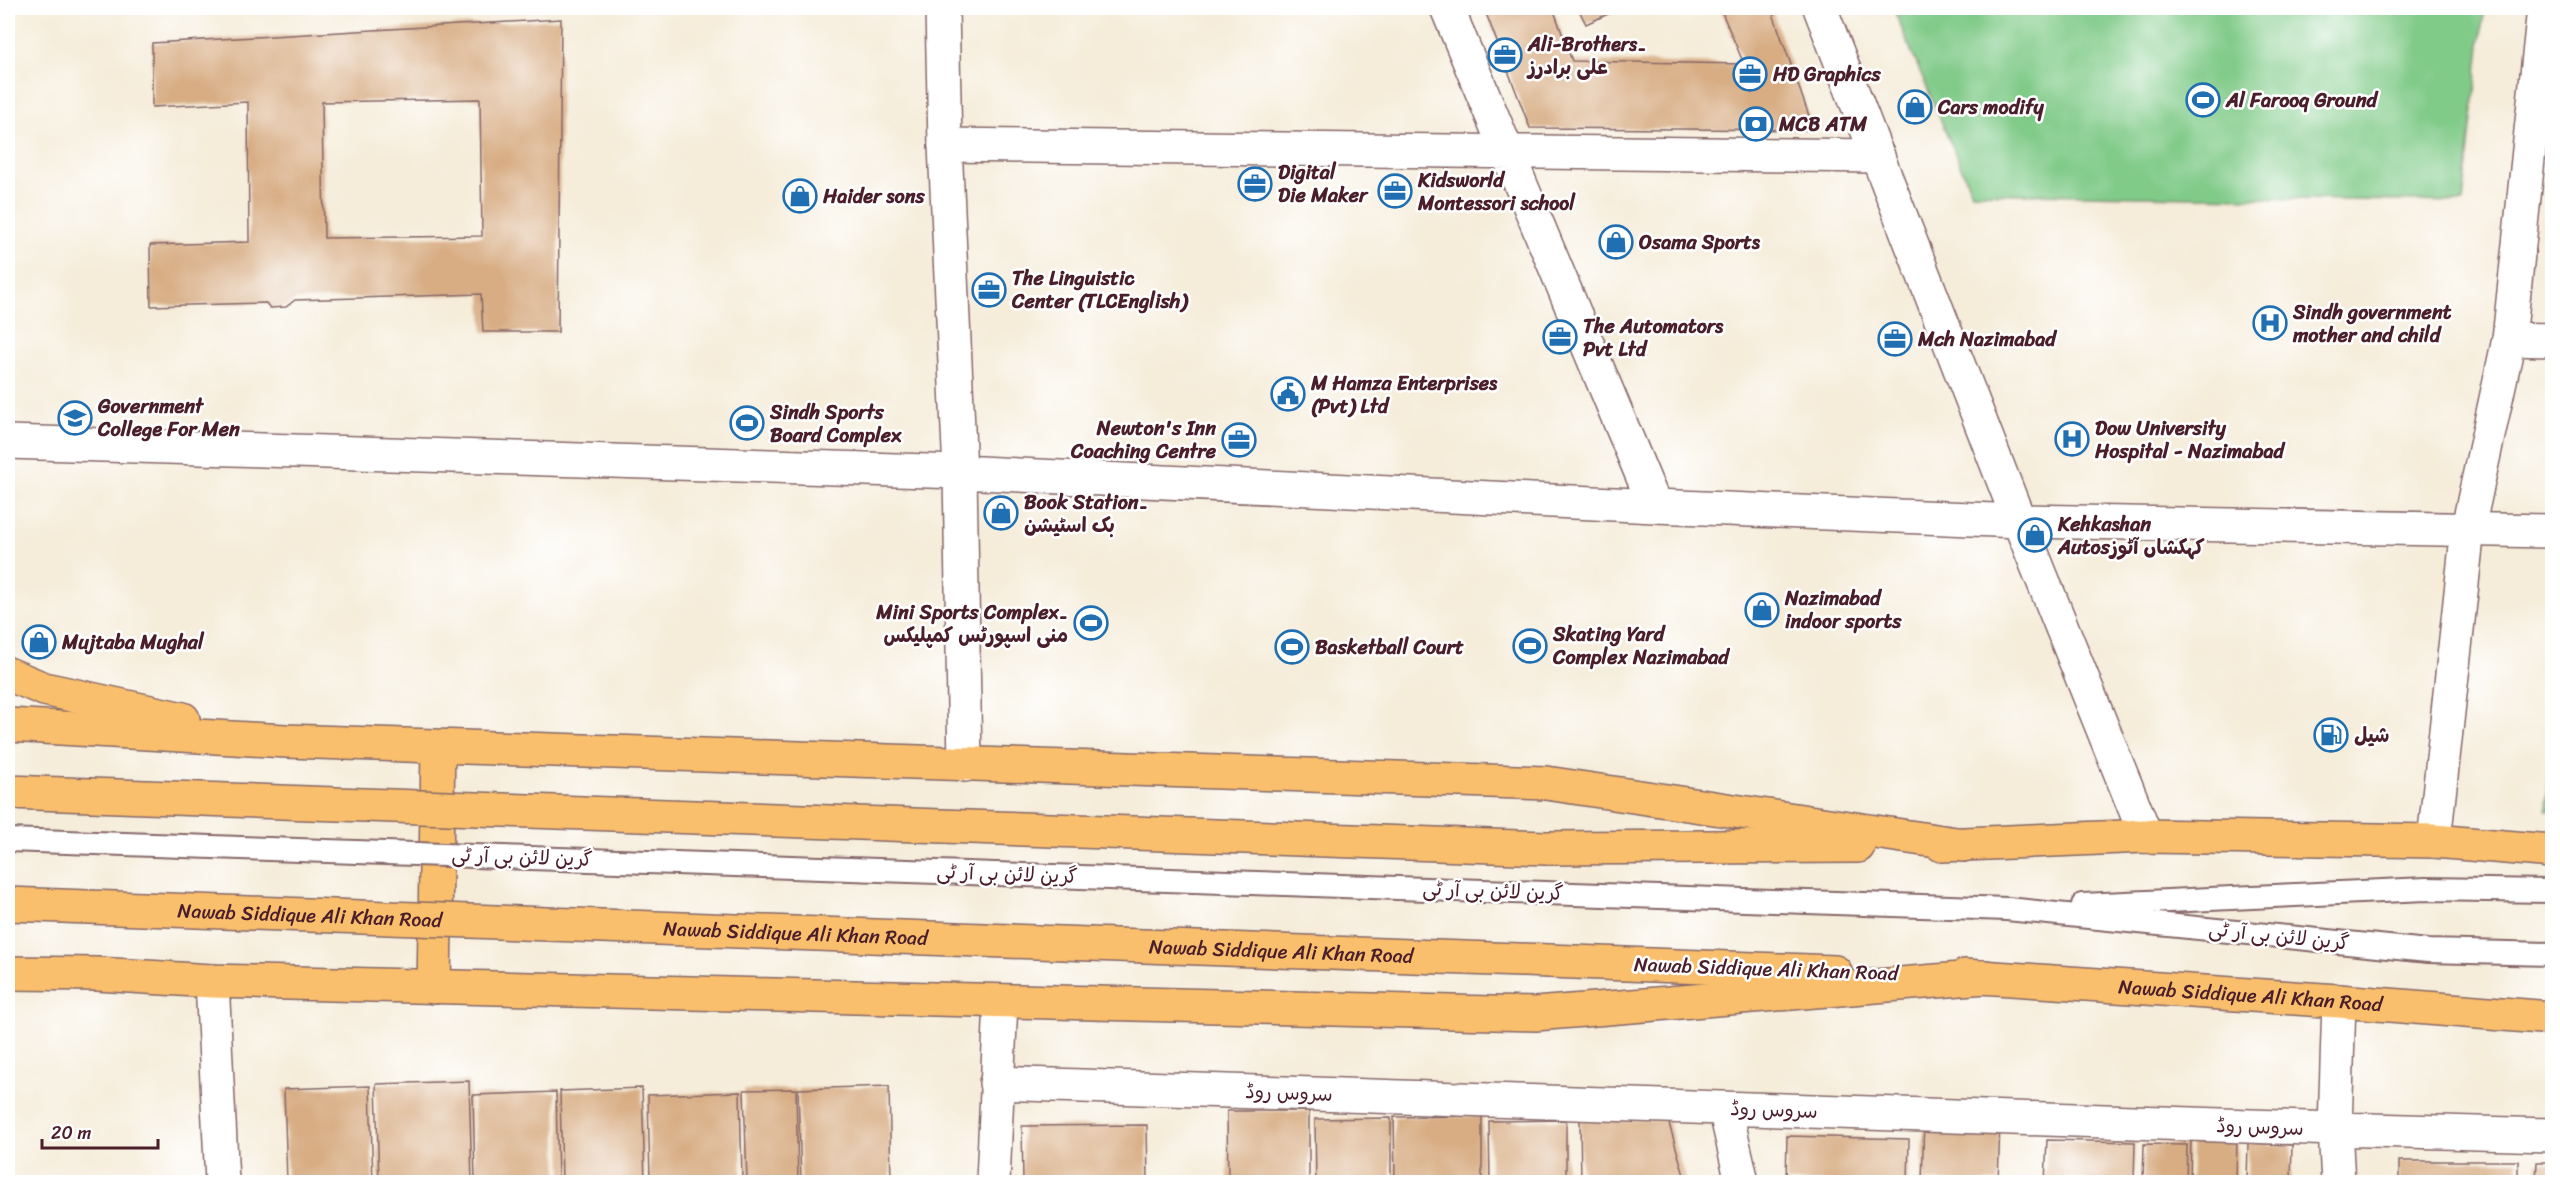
<svg xmlns="http://www.w3.org/2000/svg" width="2560" height="1190" font-family="Sriracha,'Playpen Sans Arabic',sans-serif">
	<rect width="100%" height="100%" fill="#fff"/>
	<filter id="ink" filterUnits="userSpaceOnUse"><feTurbulence type="fractalNoise" baseFrequency=".0167" numOctaves="2"/><feDisplacementMap in="SourceGraphic" scale="12" xChannelSelector="R" yChannelSelector="G"/><feConvolveMatrix kernelMatrix="1 2 1 2 8 2 1 2 1" color-interpolation-filters="sRGB"/></filter>
	<filter id="wash" filterUnits="userSpaceOnUse"><feTurbulence type="fractalNoise" baseFrequency=".008" numOctaves="4" result="noise"/><feDisplacementMap in="SourceGraphic" scale="24" xChannelSelector="R" yChannelSelector="G"/><feGaussianBlur stdDeviation="1.35" result="paint"/><feColorMatrix in="noise" values="0 0 0 0 0 0 0 0 0 0 0 0 0 0 0 0 0 1.4 0 .05"/><feComposite in="paint" operator="in"/></filter>
	<g filter="url(#wash)">
		<rect width="100%" height="100%" fill="#f5ecd9"/>
		<path fill="#81cb89" stroke="#66755a" stroke-width="1.5" d="M1893,8H2484L2463,202L1972,193Z
			M2552,695V811H2546Z"/>
		<g id="blocks">
			<path fill="#d8ad84" fill-rule="evenodd" d="M1484,8H1553L1572,61L1744,64L1720,8H1771L1814,130L1530,128Z
				M1578,8H1621L1586,24Z
				M561,19L558,332H483L481,294L295,300L286,307L270,308L266,303L151,306L150,245L249,242L248,102L152,107V43ZM480,99L482,236L324,238L322,102Z
				M469,1081L472,1182H379L376,1084Z
				M370,1086L373,1182H287L284,1089Z
				M889,1086L891,1182H801L798,1089Z
				M642,1088L645,1182H562L560,1091Z
				M796,1089L798,1182H747L744,1090Z
				M556,1092L558,1182H475L473,1095Z
				M740,1092L742,1182H650L648,1095Z
				M1227,1111H1309V1182H1228Z
				M1482,1116V1182H1395L1394,1117Z
				M1391,1118V1182H1316L1315,1119Z
				M1566,1120V1182H1490L1489,1121Z
				M1580,1120H1668L1686,1182H1581Z
				M1924,1120L2000,1122L1998,1182H1922Z
				M1147,1125L1148,1182H1023L1022,1126Z
				M1787,1136L1909,1139L1908,1182H1786Z
				M2191,1138L2237,1139L2236,1182H2190Z
				M2047,1140L2135,1142L2134,1182H2045Z
				M2248,1143L2292,1145L2291,1182H2247Z
				M2144,1144L2187,1145L2186,1182H2143Z
				M2399,1161H2518V1182H2399Z
				M2537,1162H2552V1182H2536Z"/>
		</g>
	</g>
	<g filter="url(#ink)">
		<use href="#blocks" fill-opacity="0" stroke="#866768" stroke-width="1.5"/>
		<g fill="none" stroke-linecap="round" stroke-linejoin="round">
			<defs>
				<path id="service" d="M2083,905L2426,889L2552,891
					M2007,909L2428,951L2552,954"/>
				<path id="minor" d="M1447,8L1655,506
					M945,145L1878,156
					M2509,339L2552,340
					M8,442L960,472L1655,506L2019,521L2552,531
					M212,981L222,1182
					M996,1083L2335,1129L2552,1135
					M1725,1108L1742,1182
					M2338,1182L2335,1129L2339,1001"/>
				<path id="tertiary" d="M942,8L945,145L960,472L965,765
					M1820,8L2019,521L2146,836
					M2434,841L2468,528L2509,339L2544,8
					M993,1182L1001,1001"/>
				<g id="primary">
					<path d="M8,674L44,689L183,719"/>
					<path d="M8,725L286,741L1546,783L1963,845"/>
					<path d="M1942,845L2146,836L2434,841L2552,851"/>
					<path d="M1547,848L1858,846"/>
					<path d="M1549,961L1835,972"/>
					<path d="M8,973L97,974L212,981L1535,1014L1985,977"/>
					<path id="s1" d="M1965,976L2339,1001L2552,1018"/>
					<path d="M434,987L438,747"/>
				</g>
			</defs>
			<use href="#service" stroke="#866768" stroke-width="26"/>
			<use href="#minor" stroke="#866768" stroke-width="36"/>
			<use href="#tertiary" stroke="#866768" stroke-width="36"/>
			<use href="#primary" stroke="#866768" stroke-width="36"/>
			<use href="#service" stroke="#fff" stroke-width="22"/>
			<use href="#minor" stroke="#fff" stroke-width="33"/>
			<use href="#tertiary" stroke="#fff" stroke-width="33"/>
			<use href="#primary" stroke="#f9bf6d" stroke-width="33"/>
			<defs>
				<path id="service-bridge" d="M8,840L2007,909"/>
				<g id="primary-bridge">
					<path d="M8,792L1547,848"/>
					<path id="s2" d="M8,904L1549,961"/>
				</g>
			</defs>
			<use href="#service-bridge" stroke="#866768" stroke-width="26" stroke-linecap="butt"/>
			<use href="#primary-bridge" stroke="#866768" stroke-width="36" stroke-linecap="butt"/>
			<use href="#service-bridge" stroke="#fff" stroke-width="22"/>
			<use href="#primary-bridge" stroke="#f9bf6d" stroke-width="33"/>
		</g>
	</g>
	<defs>
		<symbol id="office-ring" viewBox="-11 -11 22 22"><circle r="9.5" fill="#fff" stroke="#1f6fb2" stroke-width="1.5"/><path d="M-6-3h4V-5.5h4V-3h4V5H-6ZM-1-4.5V-3h2v-1.5ZM-6 0V1H6V0Z" fill="#1f6fb2"/></symbol>
		<symbol id="stadium-ring" viewBox="-11 -11 22 22"><circle r="9.5" fill="#fff" stroke="#1f6fb2" stroke-width="1.5"/><path d="M0-5a6.5 5 0 1 0 0 10a6.5 5 0 1 0 0-10ZM-3.5-1.8h7v3.6h-7Z" fill="#1f6fb2"/></symbol>
		<symbol id="shop-ring" viewBox="-11 -11 22 22"><circle r="9.5" fill="#fff" stroke="#1f6fb2" stroke-width="1.5"/><path d="M-5-2.5h2.3a2.7 3.5 0 0 1 5.4 0H5L5.5 6h-11ZM-1.5-2.5h3a1.5 2.3 0 0 0-3 0Z" fill="#1f6fb2"/></symbol>
		<symbol id="bank-ring" viewBox="-11 -11 22 22"><circle r="9.5" fill="#fff" stroke="#1f6fb2" stroke-width="1.5"/><path d="M-6-4H6V4H-6ZM0-2.3a2.3 2.3 0 1 0 0 4.6a2.3 2.3 0 1 0 0-4.6Z" fill="#1f6fb2"/></symbol>
		<symbol id="hospital-ring" viewBox="-11 -11 22 22"><circle r="9.5" fill="#fff" stroke="#1f6fb2" stroke-width="1.5"/><path d="M-5-5h3v3.5h4V-5h3V5h-3V1.5h-4V5h-3Z" fill="#1f6fb2"/></symbol>
		<symbol id="civic-ring" viewBox="-11 -11 22 22"><circle r="9.5" fill="#fff" stroke="#1f6fb2" stroke-width="1.5"/><path d="M-.6-6.5H3V-4.5H.6V-3L4-1V1h2V6H-6V1h2V-1L-.6-3ZM-1.2 2.5V6h2.4V2.5Z" fill="#1f6fb2"/></symbol>
		<symbol id="university-ring" viewBox="-11 -11 22 22"><circle r="9.5" fill="#fff" stroke="#1f6fb2" stroke-width="1.5"/><path d="M0-5L7-2L0 1L-7-2ZM-4 1L0 2.5L4 1V4Q0 6-4 4Z" fill="#1f6fb2"/></symbol>
		<symbol id="fuel-ring" viewBox="-11 -11 22 22"><circle r="9.5" fill="#fff" stroke="#1f6fb2" stroke-width="1.5"/><path d="M-5.5-6h7V0h2V4h1.3V-2.5L3-4.5l.8-.8L6-3V5H2.5V1h-1V6h-7ZM-4.2-4.7v3.2H.2V-4.7Z" fill="#1f6fb2"/></symbol>
	</defs>
	<g fill-rule="evenodd">
		<use href="#office-ring" x="1486" y="36" width="38" height="38"/>
		<use href="#office-ring" x="1731" y="55" width="38" height="38"/>
		<use href="#stadium-ring" x="2184" y="81" width="38" height="38"/>
		<use href="#shop-ring" x="1896" y="88" width="38" height="38"/>
		<use href="#bank-ring" x="1737" y="105" width="38" height="38"/>
		<use href="#office-ring" x="1236" y="165" width="38" height="38"/>
		<use href="#office-ring" x="1376" y="172" width="38" height="38"/>
		<use href="#shop-ring" x="781" y="177" width="38" height="38"/>
		<use href="#shop-ring" x="1597" y="223" width="38" height="38"/>
		<use href="#office-ring" x="970" y="271" width="38" height="38"/>
		<use href="#hospital-ring" x="2251" y="304" width="38" height="38"/>
		<use href="#office-ring" x="1541" y="318" width="38" height="38"/>
		<use href="#office-ring" x="1876" y="320" width="38" height="38"/>
		<use href="#civic-ring" x="1269" y="375" width="38" height="38"/>
		<use href="#university-ring" x="56" y="399" width="38" height="38"/>
		<use href="#stadium-ring" x="728" y="404" width="38" height="38"/>
		<use href="#hospital-ring" x="2053" y="420" width="38" height="38"/>
		<use href="#office-ring" x="1220" y="421" width="38" height="38"/>
		<use href="#shop-ring" x="982" y="494" width="38" height="38"/>
		<use href="#shop-ring" x="2016" y="516" width="38" height="38"/>
		<use href="#shop-ring" x="1743" y="591" width="38" height="38"/>
		<use href="#stadium-ring" x="1072" y="604" width="38" height="38"/>
		<use href="#shop-ring" x="20" y="623" width="38" height="38"/>
		<use href="#stadium-ring" x="1511" y="627" width="38" height="38"/>
		<use href="#stadium-ring" x="1273" y="628" width="38" height="38"/>
		<use href="#fuel-ring" x="2312" y="716" width="38" height="38"/>
	</g>
	<g text-anchor="middle" dominant-baseline="central" stroke-width="5" stroke-linejoin="round" paint-order="stroke">
		<g font-size="20" font-weight="bold" fill="#4a1f2b" stroke="#fff" text-anchor="start">
			<text x="1528" y="44">Ali-Brothers۔<tspan x="1528" dy="23">علی برادرز</tspan></text>
			<text x="1773" y="74">HD Graphics</text>
			<text x="2226" y="100">Al Farooq Ground</text>
			<text x="1938" y="107">Cars modify</text>
			<text x="1779" y="124">MCB ATM</text>
			<text x="1278" y="172">Digital<tspan x="1278" dy="23">Die Maker</tspan></text>
			<text x="1418" y="180">Kidsworld<tspan x="1418" dy="23">Montessori school</tspan></text>
			<text x="823" y="196">Haider sons</text>
			<text x="1639" y="242">Osama Sports</text>
			<text x="1012" y="278">The Linguistic<tspan x="1012" dy="23">Center (TLCEnglish)</tspan></text>
			<text x="2293" y="312">Sindh government<tspan x="2293" dy="23">mother and child</tspan></text>
			<text x="1583" y="326">The Automators<tspan x="1583" dy="23">Pvt Ltd</tspan></text>
			<text x="1918" y="339">Mch Nazimabad</text>
			<text x="1311" y="383">M Hamza Enterprises<tspan x="1311" dy="23">(Pvt) Ltd</tspan></text>
			<text x="98" y="406">Government<tspan x="98" dy="23">College For Men</tspan></text>
			<text x="770" y="412">Sindh Sports<tspan x="770" dy="23">Board Complex</tspan></text>
			<text x="1216" y="428" text-anchor="end">Newton's Inn<tspan x="1216" dy="23">Coaching Centre</tspan></text>
			<text x="2095" y="428">Dow University<tspan x="2095" dy="23">Hospital - Nazimabad</tspan></text>
			<text x="1024" y="502">Book Station۔<tspan x="1024" dy="23">بک اسٹیشن</tspan></text>
			<text x="2058" y="524">Kehkashan<tspan x="2058" dy="23">Autosکہکشاں آٹوز</tspan></text>
			<text x="1785" y="598">Nazimabad<tspan x="1785" dy="23">indoor sports</tspan></text>
			<text x="1068" y="612" text-anchor="end">Mini Sports Complex۔<tspan x="1068" dy="23">منی اسپورٹس کمپلیکس</tspan></text>
			<text x="1553" y="634">Skating Yard<tspan x="1553" dy="23">Complex Nazimabad</tspan></text>
			<text x="62" y="642">Mujtaba Mughal</text>
			<text x="1315" y="647">Basketball Court</text>
			<text x="2354" y="735">شیل</text>
		</g>
		<g font-size="20" fill="#4a1f2b" stroke="#fff">
			<text transform="translate(522 857) rotate(2)">گرین لائن بی آر ٹی</text>
			<text transform="translate(1007 874) rotate(2)">گرین لائن بی آر ٹی</text>
			<text transform="translate(1493 891) rotate(2)">گرین لائن بی آر ٹی</text>
			<text stroke="none"><textPath href="#s2" startOffset="302">Nawab Siddique Ali Khan Road</textPath></text>
			<text stroke="none"><textPath href="#s2" startOffset="788">Nawab Siddique Ali Khan Road</textPath></text>
			<text transform="translate(2279 936) rotate(6)">گرین لائن بی آر ٹی</text>
			<text stroke="none"><textPath href="#s2" startOffset="1274">Nawab Siddique Ali Khan Road</textPath></text>
			<text transform="translate(1766 969) rotate(2)">Nawab Siddique Ali Khan Road</text>
			<text stroke="none"><textPath href="#s1" startOffset="286">Nawab Siddique Ali Khan Road</textPath></text>
			<text transform="translate(1289 1093) rotate(2)">سروس روڈ</text>
			<text transform="translate(1774 1110) rotate(2)">سروس روڈ</text>
			<text transform="translate(2260 1127) rotate(2)">سروس روڈ</text>
		</g>
	</g>
	<rect width="2560" height="1190" fill="none" stroke="#fff" stroke-width="30"/>
	<path d="M42 1139v9h116v-9" fill="none" stroke="#4a1f2b" stroke-width="3"/>
	<text x="51" y="1139" font-size="18" fill="#4a1f2b" stroke="#ffffff" stroke-width="4.5" paint-order="stroke">20 m</text>
</svg>
